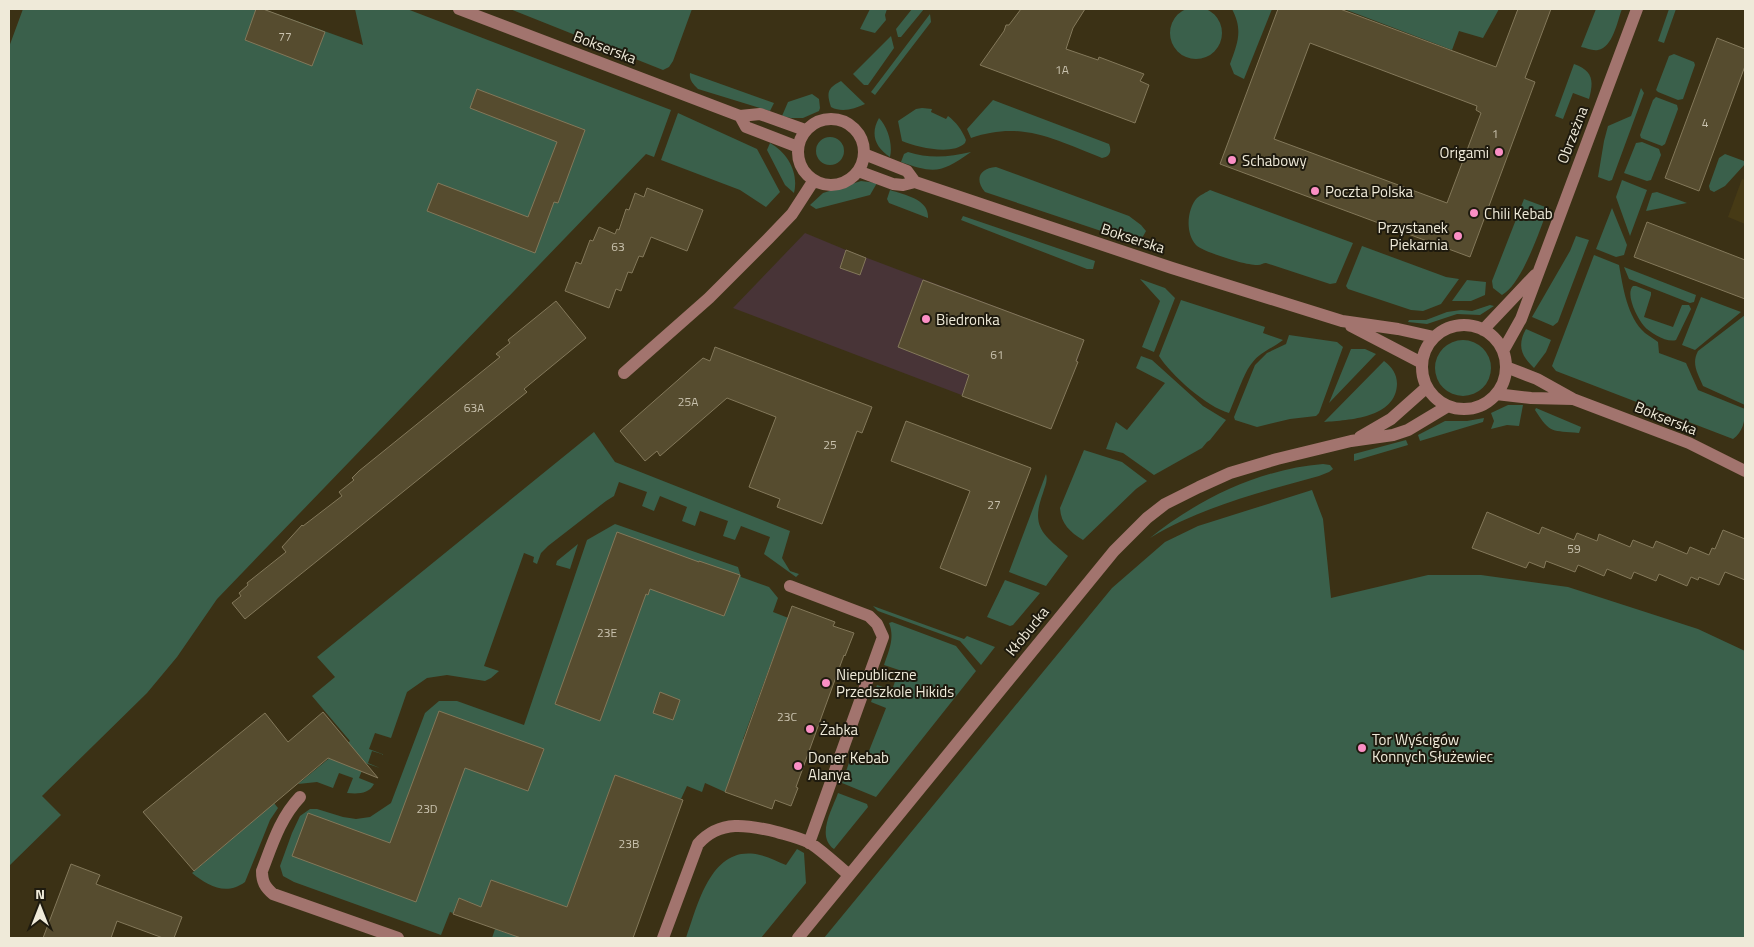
<svg xmlns="http://www.w3.org/2000/svg" width="1754" height="947" font-family="'Titillium Web',sans-serif">
	<rect width="100%" height="100%" fill="#3b3115"/>
	<path fill="#483437" d="M805,233L846,250L1084,340L1077,361L1078,362L1051,429L733,308Z"/>
	<path fill="#463a15" d="M1742,179L1745,180V224L1728,217Z"/>
	<path fill="#3a604b" d="M1170 33a26 26 0 1 1 52 0a26 26 0 1 1-52 0Z
		M23,9H263L363,45L355,9H407L671,110L654,157L646,154L217,599L177,657L147,693L42,796L61,815L9,866V47Z
		M510,9H692L673,61L669,67L663,70Z
		M870,9H887L885,15L886,20L875,33L860,29Z
		M912,9H924L901,37H898L896,29Z
		M1232,9H1272L1244,79L1234,74L1230,64C1238,42 1243,30 1232,9Z
		M1344,9H1499L1483,38L1459,31L1452,50Z
		M1596,9H1622C1617,22 1613,47 1598,50C1592,51 1587,48 1581,47Z
		M1669,9H1676L1664,43L1658,41Z
		M930,14L931,22L875,95L871,92Z
		M891,36L894,48L868,85H864L853,74Z
		M1674,54L1694,62L1695,65L1683,99L1678,100L1658,92L1656,90L1669,56Z
		M1574,64C1593,71 1594,80 1589,99L1573,93L1563,119L1555,116Z
		M690,73L774,103L770,111L698,89C693,84 689,80 690,73Z
		M841,81L865,104C854,109 842,113 831,107C826,92 828,88 841,81Z
		M1641,88L1644,93L1612,180L1609,181L1598,177L1604,141L1608,126L1631,116Z
		M812,94L819,99L820,108L819,111L803,118H791L782,116L788,102Z
		M1656,97L1677,105L1678,109L1665,144L1662,146L1641,138L1640,135L1653,100Z
		M993,100L1109,144C1112,151 1110,157 1102,158C1055,140 1022,120 971,138L967,129Z
		M922,108L932,109L931,112L946,119L948,116C956,122 962,130 966,140L965,143C952,156 917,147 902,141L898,121L916,109Z
		M678,113L757,149L780,192L766,207L740,190L661,160Z
		M879,118C888,127 893,145 890,157C875,147 870,134 879,118Z
		M816 151a14 14 0 1 1 28 0a14 14 0 1 1-28 0Z
		M1642,142L1659,149L1661,155L1651,180L1647,181L1624,173L1636,143Z
		M770,143C788,153 799,173 794,193L785,185L767,150Z
		M908,152C929,159 950,157 971,152C941,173 935,174 901,162L904,154Z
		M1725,154L1744,161L1745,164L1725,186L1714,192L1710,190L1709,186L1719,158Z
		M996,167L1129,216L1141,225L1146,231C1143,237 1141,240 1134,242L985,192C974,179 980,168 996,167Z
		M1622,180L1647,190L1630,236L1616,197Z
		M861,181L877,183L870,195L816,209L810,205L823,193Z
		M890,190C905,195 929,199 928,218L889,203L887,199Z
		M1210,190L1353,243L1336,283L1330,284L1266,263C1263,263 1261,265 1258,265C1248,266 1203,252 1196,245C1185,233 1187,209 1197,198C1200,195 1207,192 1210,190Z
		M1657,192L1687,203L1646,211L1652,193Z
		M1524,199L1548,208C1540,230 1522,284 1502,295L1493,288L1492,281Z
		M1612,208L1627,245L1624,255L1616,257L1596,249Z
		M963,216L1095,261L1093,269H1087L961,220Z
		M1576,236L1589,240L1558,322L1553,326L1532,317L1570,251Z
		M1362,246L1446,277L1459,279L1441,304L1423,311L1411,310L1348,289L1346,286Z
		M1594,255L1619,265C1623,287 1627,317 1645,333C1649,336 1654,339 1658,342L1659,353L1686,363L1698,390L1745,409C1745,421 1743,432 1733,439L1556,371L1552,366Z
		M1624,267L1696,295L1694,302L1690,303L1629,279Z
		M1140,279L1165,288L1175,298L1154,352L1142,347L1160,301Z
		M1467,280L1486,282L1485,295L1471,301H1452Z
		M1633,286H1636L1651,292V295L1644,317L1673,327L1682,305H1689L1691,309L1676,340C1667,343 1650,333 1644,326C1637,318 1625,294 1633,286Z
		M1701,297L1741,312L1695,350L1682,345Z
		M1181,300L1265,327L1263,333L1283,340C1273,348 1260,352 1252,363C1244,372 1235,400 1229,413C1207,407 1171,375 1159,356Z
		M1490,305L1494,306L1480,315L1457,314L1427,324L1408,322L1409,320H1426L1447,312L1461,310L1472,311Z
		M1745,315V405L1703,386C1698,374 1691,364 1698,351Z
		M1526,329L1551,340L1546,352L1534,368C1521,356 1517,345 1526,329Z
		M1289,335L1337,342L1343,347L1319,413L1316,416L1290,419L1257,427L1235,420L1234,417L1255,365L1267,353L1286,344Z
		M1435 368a28 28 0 1 1 56 0a28 28 0 1 1-56 0Z
		M1351,349H1365L1376,354L1329,403Z
		M1141,356L1152,360L1203,406L1226,420L1210,440L1207,442L1202,448L1154,475L1123,453L1106,449L1116,422L1127,430L1165,383L1136,368Z
		M1384,361C1392,367 1397,374 1397,384C1396,418 1349,420 1324,422Z
		M1508,405H1523L1519,426L1507,425L1491,429L1494,421L1491,413Z
		M1536,408L1581,427L1579,433C1552,430 1551,435 1535,410Z
		M1484,418L1483,422L1420,441L1418,435L1445,421H1467Z
		M594,432L615,462L790,531L782,558L790,571L799,574L796,577L764,554L770,537L741,526L735,540L723,536L728,521L700,511L695,526L682,521L687,507L660,496L654,511L642,506L647,492L619,482L614,496L606,501L548,546L541,553L537,564L533,562L534,557L524,553L484,666L499,671L491,678L485,681L447,675L427,678L407,692L391,738L375,733L369,749L385,755L372,751L368,763L380,768L365,763L359,778L374,784C369,794 358,794 347,793L353,778L339,773L333,788L317,782L298,784L350,741L312,696L335,677L317,657Z
		M1406,440L1408,445L1354,461V454Z
		M1084,450L1122,462L1147,481L1136,489L1083,540C1070,532 1061,524 1060,508Z
		M1323,464L1330,465L1333,469L1329,472L1319,476C1261,492 1201,507 1150,538C1198,499 1260,469 1323,464Z
		M1046,474C1048,481 1045,486 1043,493C1030,528 1044,535 1068,556L1046,586L1009,572Z
		M1312,490L1323,519L1331,598L1428,575H1481L1568,587L1698,629L1745,651V938H824L1112,588L1165,542L1198,526Z
		M615,524L738,567L741,577L769,587L778,598L773,612L791,619L786,623L743,739L748,742L741,749L725,792L705,783L702,792L687,786L681,799L615,775L567,907L510,887L497,923L493,881L491,880L476,922L468,918L469,902L459,898L453,913L450,912L441,935L294,882L283,876L280,866L292,833L300,816L310,809H317L343,817L356,819L370,817L391,803L425,713L439,701H457L524,725L587,540Z
		M578,544L570,569L556,565L557,561Z
		M1005,580L1040,593L1013,625L1010,626L987,617Z
		M873,606L964,639L967,636L995,647L981,665L960,641L878,611Z
		M892,622L956,646L976,671L876,797L842,783L853,751L867,756L886,708L871,702L877,685L892,690L899,670L884,665C889,650 895,638 889,623Z
		M838,793L867,804L868,807L834,849C816,836 832,810 838,793Z
		M274,803L278,808L270,820L245,882C226,896 208,886 192,873Z
		M797,849L804,853L806,883L761,938H686C698,905 711,843 760,855C769,857 778,862 786,865Z
		M495,929L521,938H492Z"/>
	<path fill="#564c2f" stroke="#83785a" fill-rule="evenodd" d="M256,9H263L325,32L312,66L245,40Z
		M1021,9H1085L1073,28L1066,49L1098,60L1099,57L1144,74L1140,81L1149,85L1135,123L980,65L1004,31L1006,25H1009Z
		M1278,9H1340L1496,67L1518,9H1551L1525,78L1535,82L1470,257L1220,164ZM1310,43L1477,106L1476,110L1481,113L1447,203L1274,139Z
		M1717,38L1745,49V66L1699,191L1665,178Z
		M477,89L585,130L558,203L554,202L535,253L427,211L438,183L528,217L557,142L470,108Z
		M647,188L703,210L687,251L651,237L643,257L639,256L632,273L628,272L621,291L616,289L609,308L565,291L576,262L581,264L590,240L593,241L599,227L615,234L617,229L619,230L626,209L629,210L635,193L644,197Z
		M1647,222L1745,260V299L1634,257Z
		M846,250L866,258L860,275L840,268Z
		M923,280L1084,340L1076,361L1078,362L1051,429L962,396L969,375L898,347Z
		M556,301L586,338L524,389L527,392L245,619L232,603L241,596L239,593L248,585L247,583L286,552L282,547L302,525L303,526L342,496L339,492L354,480L352,478L359,471L500,357L496,354L510,343L508,340Z
		M715,347L872,407L862,433L857,431L822,524L777,507L780,499L749,487L776,417L727,398L660,456L657,451L645,461L620,431L703,358L710,361Z
		M906,421L1031,468L986,586L940,568L970,491L891,461Z
		M1487,512L1539,534L1542,527L1574,540L1577,533L1597,541L1599,534L1630,547L1633,540L1653,548L1656,541L1687,554L1690,547L1709,555L1712,548L1715,549L1723,530L1745,539V580L1725,572L1719,585L1699,577L1698,580L1691,577L1687,586L1659,574L1656,581L1634,572L1631,579L1607,569L1604,576L1578,565L1575,572L1546,561L1544,568L1529,562L1526,568L1472,548Z
		M617,532L699,562V561L740,575L724,616L650,589L648,595L646,594L600,721L555,704Z
		M792,606L835,622L833,626L854,633L845,656L844,655L796,787L798,788L791,806L775,800L772,809L725,792Z
		M660,692L680,700L673,720L653,713Z
		M439,711L544,749L528,791L465,768L416,902L292,856L308,813L390,843Z
		M323,712L378,778L328,758L194,871L143,812L265,713L288,742Z
		M615,775L683,800L633,938H521L453,914L459,898L481,907L491,880L567,907Z
		M71,864L100,875L96,884L182,917L174,938H163L117,921L111,938H43Z"/>
	<g fill="none" stroke-linecap="round" stroke-linejoin="round">
		<path stroke="#a2746e" stroke-width="12" d="M459,9L740,116L760,114L805,130
			M740,116L746,127L798,147
			M798 152a33 33 0 1 1 66 0a33 33 0 1 1-66 0Z
			M864,154L907,171L915,182
			M858,171L893,184L903,185L915,182L1172,268L1342,321L1398,329L1434,337
			M1422 367a42 42 0 1 1 84 0a42 42 0 1 1-84 0Z
			M1351,326L1422,363
			M1483,330L1535,275
			M1503,351L1521,319L1637,9
			M1506,367L1537,379L1573,399L1689,443L1745,471
			M624,373L709,298L768,239L792,214L814,180
			M1496,394L1531,398L1573,399
			M1360,437L1391,419L1427,387
			M790,586L869,616L877,624L883,637L809,843
			M300,797C280,818 272,845 262,871C262,882 265,887 273,894L398,938
			M663,938L698,844C720,819 748,825 777,832C787,835 800,838 810,843C824,852 837,865 849,875
			M798,938L1114,551L1147,518L1165,504L1199,487L1230,473L1277,459L1351,441L1393,435L1408,430L1448,406"/>
	</g>
	<g fill="#fb8fc5" stroke="#1e1a0e" stroke-width="2">
		<circle cx="1499" cy="152" r="5"/>
		<circle cx="1232" cy="160" r="5"/>
		<circle cx="1315" cy="191" r="5"/>
		<circle cx="1474" cy="213" r="5"/>
		<circle cx="1458" cy="236" r="5"/>
		<circle cx="926" cy="319" r="5"/>
		<circle cx="826" cy="683" r="5"/>
		<circle cx="810" cy="729" r="5"/>
		<circle cx="1362" cy="748" r="5"/>
		<circle cx="798" cy="766" r="5"/>
	</g>
	<g text-anchor="middle" dominant-baseline="central" stroke-width="4" stroke-linejoin="round" paint-order="stroke">
		<g font-size="12" fill="#c9c2ae">
			<text x="285" y="36">77</text>
			<text x="1062" y="69">1A</text>
			<text x="1705" y="122">4</text>
			<text x="1495" y="133">1</text>
			<text x="618" y="246">63</text>
			<text x="997" y="354">61</text>
			<text x="688" y="401">25A</text>
			<text x="474" y="407">63A</text>
			<text x="830" y="444">25</text>
			<text x="994" y="504">27</text>
			<text x="1574" y="548">59</text>
			<text x="607" y="632">23E</text>
			<text x="787" y="716">23C</text>
			<text x="427" y="808">23D</text>
			<text x="629" y="843">23B</text>
		</g>
		<g font-size="15" fill="#efead9" stroke="#1e1a0e">
			<text transform="translate(605 47) rotate(21)">Bokserska</text>
			<text transform="translate(1572 135) rotate(-69)">Obrzeżna</text>
			<text transform="translate(1133 238) rotate(18)">Bokserska</text>
			<text transform="translate(1666 418) rotate(22)">Bokserska</text>
			<text transform="translate(1027 631) rotate(-51)">Kłobucka</text>
		</g>
		<g font-size="15" fill="#efead9" stroke="#1e1a0e" text-anchor="start">
			<text x="1489" y="152" text-anchor="end">Origami</text>
			<text x="1242" y="160">Schabowy</text>
			<text x="1325" y="191">Poczta Polska</text>
			<text x="1484" y="213">Chili Kebab</text>
			<text x="1448" y="227" text-anchor="end">Przystanek<tspan x="1448" dy="17">Piekarnia</tspan></text>
			<text x="936" y="319">Biedronka</text>
			<text x="836" y="674">Niepubliczne<tspan x="836" dy="17">Przedszkole Hikids</tspan></text>
			<text x="820" y="729">Żabka</text>
			<text x="1372" y="739">Tor Wyścigów<tspan x="1372" dy="17">Konnych Służewiec</tspan></text>
			<text x="808" y="757">Doner Kebab<tspan x="808" dy="17">Alanya</tspan></text>
		</g>
	</g>
	<rect width="1754" height="947" fill="none" stroke="#efead9" stroke-width="20"/>
	<g transform="translate(40 907)" stroke="#1e1a0e" stroke-width="4" paint-order="stroke">
	<path d="M0-4L9 19L0 12L-9 19Z" fill="#efead9"/>
	<text y="-8" font-size="14" font-weight="bold" text-anchor="middle" fill="#efead9">N</text>
	</g>
</svg>
